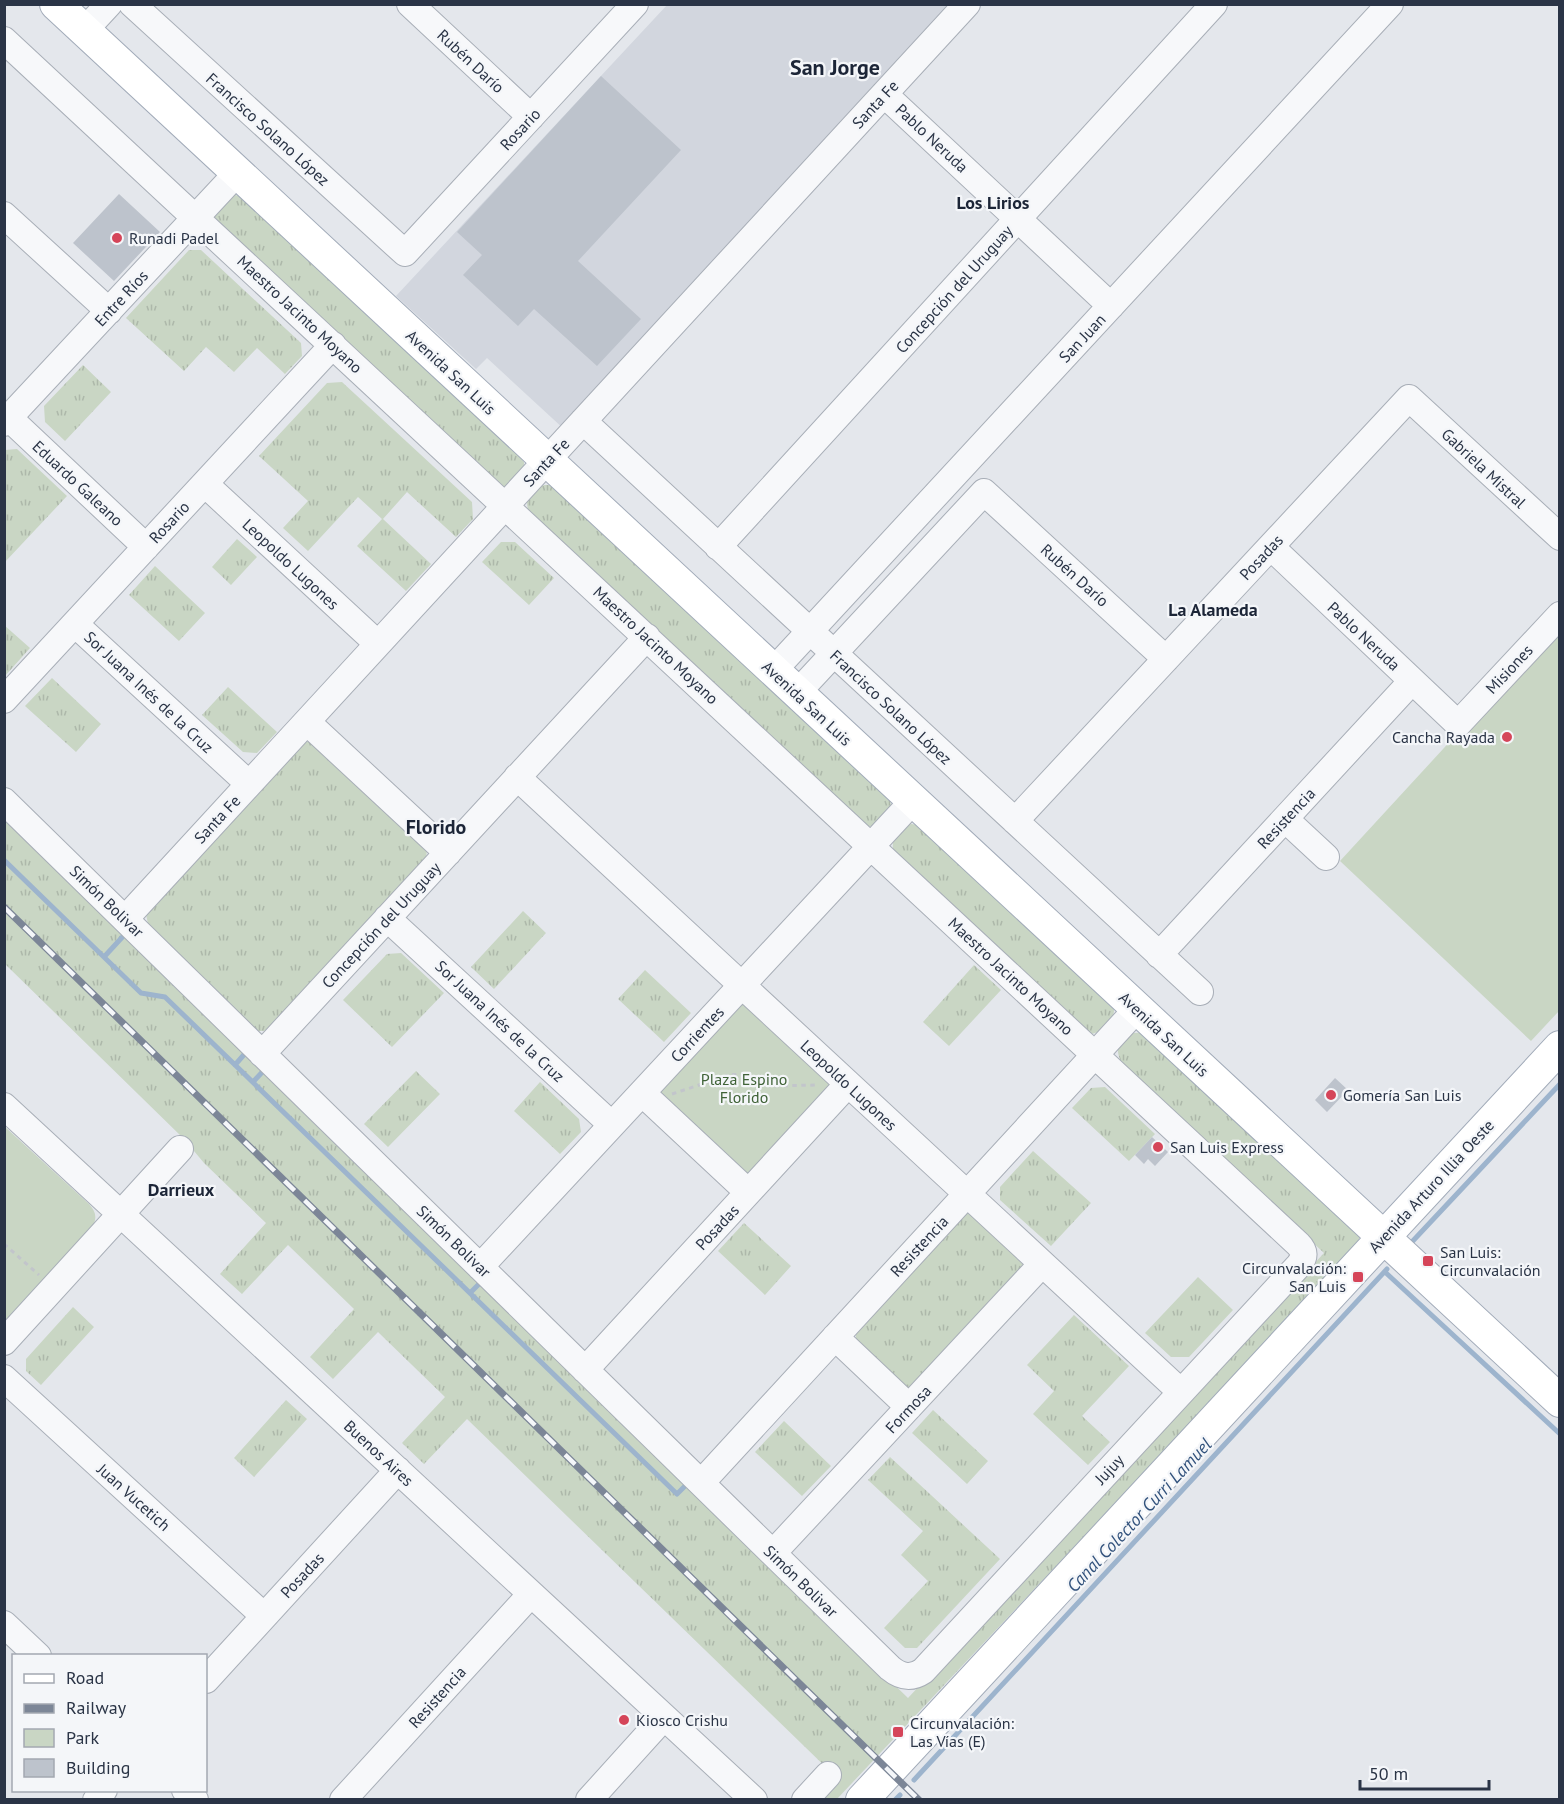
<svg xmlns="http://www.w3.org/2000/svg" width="1564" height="1804" font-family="'PT Sans',sans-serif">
	<defs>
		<pattern id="grass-tufts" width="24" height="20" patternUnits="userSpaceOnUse" patternTransform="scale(1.5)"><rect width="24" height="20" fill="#c9d6c4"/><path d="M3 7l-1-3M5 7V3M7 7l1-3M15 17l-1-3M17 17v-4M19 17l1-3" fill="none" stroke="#adb8aa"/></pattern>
	</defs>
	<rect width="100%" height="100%" fill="#e4e7ec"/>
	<path fill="#d2d6de" d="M667,5H958L565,430L487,358L476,369L396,296Z"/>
	<path fill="url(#grass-tufts)" d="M233,194L243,198L518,455L524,462V470L507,487H502L215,219V215Z
		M189,250H201L301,343L302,356L285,374L257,348L234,372L206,347L184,371L126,318Z
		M83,365L111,392L65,441L45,422L44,406Z
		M342,382L472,502L473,519L456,537L407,492L383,519L431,564L406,591L357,546L382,519L358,497L308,551L283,528L308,501L259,456L327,383Z
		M17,449L67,496L5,562V450Z
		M544,485H552L890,799L891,806L874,826H867L528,513L527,502L538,489Z
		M237,539L257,557L231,585L212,567Z
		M501,542H515L554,578L529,605L482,562Z
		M155,566L205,613L179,641L129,595Z
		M4,625L30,648L5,676H4Z
		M52,678L101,724L76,752L25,706Z
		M228,687L277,732L257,753L243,752L202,715Z
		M312,741L427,849L426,859L270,1027L264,1031H258L148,924L146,914L304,742Z
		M4,819L908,1698L1324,1253L1126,1068C1110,1051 1119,1030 1143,1033L1360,1236L1356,1247L837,1799H817L837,1778L467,1419L424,1464L402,1443L445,1397L378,1332L333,1379L310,1357L354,1309L288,1245L242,1294L220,1274L266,1223L204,1163L184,1139L5,964Z
		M911,824L919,825L1113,1005C1118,1018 1103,1033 1090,1034L894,852C889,840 900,829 911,824Z
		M523,911L546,933L494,989L471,967Z
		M401,953L444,993L392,1047L343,1000L387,954Z
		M974,965L1001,990L949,1046L923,1022Z
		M645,970L691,1013L664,1042L618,999Z
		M416,1071L440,1094L388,1147L364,1124Z
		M540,1082L579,1119L581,1132L560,1154L514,1111Z
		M1105,1087L1155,1134L1129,1161L1072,1108L1091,1088Z
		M1033,1151L1091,1203L1051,1246L1000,1200V1187Z
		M970,1213L1021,1255L1026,1266L910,1387H906L856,1340V1332L965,1214Z
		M744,1223L791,1266L765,1295L718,1251Z
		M1198,1277L1233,1310L1189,1357H1171L1145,1333Z
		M73,1307L94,1327L41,1385L26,1371V1359Z
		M1074,1315L1129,1366L1082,1416L1110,1442L1088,1465L1033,1414L1054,1391L1027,1365Z
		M286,1400L307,1419L254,1477L234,1458Z
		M933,1410L988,1461L967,1484L912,1433Z
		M784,1421L831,1466L802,1496L755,1452Z
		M890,1457L1000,1559L917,1648H905L884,1628L928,1581L901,1555L923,1531L868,1480Z"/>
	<path fill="#c9d6c4" d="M1559,623V1011L1531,1041L1340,861Z
		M742,1001L828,1077L831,1085L750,1173L747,1174L659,1097V1087Z
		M4,1126L89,1204C96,1212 97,1217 93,1226L4,1324Z"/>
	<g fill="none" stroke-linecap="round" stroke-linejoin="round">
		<path stroke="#9db4cd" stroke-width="5" d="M4,860L141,993L165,997L677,1494L689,1482
			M104,957L127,932
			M235,1065L248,1050
			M253,1082L266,1068
			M1410,1244L1560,1084
			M1385,1272L1560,1434
			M470,1293L483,1280
			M914,1780L1387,1269
			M895,1800L900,1795"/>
	</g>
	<path fill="#bdc3cc" d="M601,76L681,150L578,261L641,319L597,366L534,309L518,326L463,275L482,255L457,232Z
		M119,194L160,232L114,281L73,243Z
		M1335,1078L1348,1090L1327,1112L1315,1100Z
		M1152,1137L1168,1152L1155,1166L1148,1159L1144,1164L1135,1155Z"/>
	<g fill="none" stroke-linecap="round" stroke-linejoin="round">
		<defs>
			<path id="minor" d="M132,4L405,253L635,4
				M410,4L531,117
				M84,31L109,4
				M4,40L1298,1244C1305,1251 1305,1257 1299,1265L923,1671C911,1679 901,1677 890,1668L4,801
				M884,94L1111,306
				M4,215L109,311
				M9,418L146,547
				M583,421L1200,992
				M4,423L237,173
				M205,484L378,644
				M718,547L1214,4
				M1271,547L1458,724L1560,615
				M75,624L249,784
				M773,671L1390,4
				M797,693L984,492L1166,659
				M4,700L333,345
				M307,722L448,853
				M517,777L1181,1392
				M1285,819L1326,857
				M1015,821L1409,398L1560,537
				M387,918L612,1125
				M125,919L967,4
				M1159,955L1412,681
				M262,1054L647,637
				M642,1093L748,1192
				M4,1106L754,1800
				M480,1267L913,801
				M835,1337L909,1407
				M4,1342L180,1149
				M585,1370L848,1084
				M4,1378L264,1616
				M701,1483L1137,1009
				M773,1553L1042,1264
				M4,1624L38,1656
				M206,1680L398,1470
				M185,1790L195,1800
				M96,1800L104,1790
				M343,1800L531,1594
				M589,1800L664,1717
				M805,1800L828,1775"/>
			<path id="major" d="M56,4L1560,1401
				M862,1800L1560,1047"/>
		</defs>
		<use href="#minor" stroke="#a8aeb7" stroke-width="28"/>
		<use href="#major" stroke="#a2abb9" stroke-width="34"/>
		<path stroke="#c2c5cb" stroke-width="3" stroke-dasharray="4.5 4.5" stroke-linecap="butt" d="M672,1094L729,1075L741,1074L758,1083L771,1086L818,1085
			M4,1244L39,1275"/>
		<use href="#minor" stroke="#f7f8fa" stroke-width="26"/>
		<use href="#major" stroke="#fff" stroke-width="32"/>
		<defs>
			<path id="rail" d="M4,907L919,1800"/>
		</defs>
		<use href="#rail" stroke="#7c8697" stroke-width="7"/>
		<use href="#rail" stroke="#f4f6f9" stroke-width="4.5" stroke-dasharray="14" stroke-linecap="butt"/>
	</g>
	<g fill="#d54559" stroke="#f4f6f9" stroke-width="2">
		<circle cx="117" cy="238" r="6"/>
		<circle cx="1507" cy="737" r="6"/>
		<circle cx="1331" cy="1095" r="6"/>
		<circle cx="1158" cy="1147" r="6"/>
		<rect x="1422" y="1255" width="12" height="12" rx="3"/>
		<rect x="1352" y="1271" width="12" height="12" rx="3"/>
		<circle cx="624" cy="1720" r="6"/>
		<rect x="892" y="1726" width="12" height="12" rx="3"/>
	</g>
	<g text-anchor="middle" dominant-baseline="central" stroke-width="4.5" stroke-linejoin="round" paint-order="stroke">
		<g font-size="16" fill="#2a3446" stroke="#f4f6f9">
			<text transform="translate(471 61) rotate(43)">Rubén Darío</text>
			<text transform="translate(875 104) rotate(-47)">Santa Fe</text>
			<text transform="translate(268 129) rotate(42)">Francisco Solano López</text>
			<text transform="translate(520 129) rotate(-47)">Rosario</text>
			<text transform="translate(932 138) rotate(43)">Pablo Neruda</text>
			<text transform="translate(954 289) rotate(-48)">Concepción del Uruguay</text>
			<text transform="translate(121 298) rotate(-47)">Entre Ríos</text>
			<text transform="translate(300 314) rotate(43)">Maestro Jacinto Moyano</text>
			<text transform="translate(1082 338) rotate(-47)">San Juan</text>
			<text transform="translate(451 372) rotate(43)">Avenida San Luis</text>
			<text transform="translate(546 462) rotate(-47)">Santa Fe</text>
			<text transform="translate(1484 468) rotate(43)">Gabriela Mistral</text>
			<text transform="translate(78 483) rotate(43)">Eduardo Galeano</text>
			<text transform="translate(169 522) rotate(-47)">Rosario</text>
			<text transform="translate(1261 557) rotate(-47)">Posadas</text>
			<text transform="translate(291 564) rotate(43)">Leopoldo Lugones</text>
			<text transform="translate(1075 575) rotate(42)">Rubén Darío</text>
			<text transform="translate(1364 636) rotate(43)">Pablo Neruda</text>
			<text transform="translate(656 645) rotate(43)">Maestro Jacinto Moyano</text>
			<text transform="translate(1509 669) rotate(-47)">Misiones</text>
			<text transform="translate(149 692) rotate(43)">Sor Juana Inés de la Cruz</text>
			<text transform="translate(807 703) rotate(43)">Avenida San Luis</text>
			<text transform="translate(891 707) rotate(43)">Francisco Solano López</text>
			<text transform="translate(1286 818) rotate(-47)">Resistencia</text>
			<text transform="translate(217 819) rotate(-47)">Santa Fe</text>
			<text transform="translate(107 901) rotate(44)">Simón Bolivar</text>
			<text transform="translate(381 925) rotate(-47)">Concepción del Uruguay</text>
			<text transform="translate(1011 976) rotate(43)">Maestro Jacinto Moyano</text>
			<text transform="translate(500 1021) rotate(43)">Sor Juana Inés de la Cruz</text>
			<text transform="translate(697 1034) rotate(-47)">Corrientes</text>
			<text transform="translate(1164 1034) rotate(43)">Avenida San Luis</text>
			<text transform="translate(849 1085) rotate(43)">Leopoldo Lugones</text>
			<text transform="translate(1431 1186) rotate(-47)">Avenida Arturo Illia Oeste</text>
			<text transform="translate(717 1227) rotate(-47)">Posadas</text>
			<text transform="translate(454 1241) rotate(44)">Simón Bolivar</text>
			<text transform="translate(919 1246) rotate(-47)">Resistencia</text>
			<text transform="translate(908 1409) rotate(-47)">Formosa</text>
			<text transform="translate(379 1453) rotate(43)">Buenos Aires</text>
			<text transform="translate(1109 1469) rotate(-47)">Jujuy</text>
			<text transform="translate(134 1497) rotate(42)">Juan Vucetich</text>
			<text transform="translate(302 1575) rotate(-47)">Posadas</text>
			<text transform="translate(801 1581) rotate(44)">Simón Bolivar</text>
			<text transform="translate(437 1697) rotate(-48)">Resistencia</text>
		</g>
		<g font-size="16" fill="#2a3446" stroke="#f4f6f9" text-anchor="start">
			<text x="129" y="238">Runadi Padel</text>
			<text x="1495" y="737" text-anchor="end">Cancha Rayada</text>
			<text x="1343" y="1095">Gomería San Luis</text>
			<text x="1170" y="1147">San Luis Express</text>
			<text x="1440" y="1252">San Luis:<tspan x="1440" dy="18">Circunvalación</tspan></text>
			<text x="1346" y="1268" text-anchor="end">Circunvalación:<tspan x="1346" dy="18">San Luis</tspan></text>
			<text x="636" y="1720">Kiosco Crishu</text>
			<text x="910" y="1723">Circunvalación:<tspan x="910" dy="18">Las Vías (E)</tspan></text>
		</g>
		<g font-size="16" fill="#3f6237" stroke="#f4f6f9">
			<text x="744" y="1079">Plaza Espino<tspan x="744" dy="18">Florido</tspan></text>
		</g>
		<g font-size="18" font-weight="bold" fill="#1c2537" stroke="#f4f6f9">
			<text x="993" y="202">Los Lirios</text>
			<text x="1213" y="609">La Alameda</text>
			<text x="181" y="1189">Darrieux</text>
		</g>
		<g font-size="18" font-style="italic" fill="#32527c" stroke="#f4f6f9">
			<text transform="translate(1139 1515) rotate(-47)">Canal Colector Curri Lamuel</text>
		</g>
		<g font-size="20" font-weight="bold" fill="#1c2537" stroke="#f4f6f9">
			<text x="436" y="827">Florido</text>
		</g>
		<g font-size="22" font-weight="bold" fill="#1c2537" stroke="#f4f6f9">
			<text x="835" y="67">San Jorge</text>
		</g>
	</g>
	<rect width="1564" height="1804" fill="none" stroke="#2a3446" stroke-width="12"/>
	<rect x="12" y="1654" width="195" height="138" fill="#f4f6f9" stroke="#a3a8b1" stroke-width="1.5"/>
	<rect x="24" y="1674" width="30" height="9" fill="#ffffff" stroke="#a3a8b1" stroke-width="1.5"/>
	<text x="66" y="1684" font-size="18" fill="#2a3446">Road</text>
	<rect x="24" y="1704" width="30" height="9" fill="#7c8697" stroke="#a3a8b1" stroke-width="1.5"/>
	<text x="66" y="1714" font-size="18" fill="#2a3446">Railway</text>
	<rect x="24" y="1729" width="30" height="18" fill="#c9d6c4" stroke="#a3a8b1" stroke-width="1.5"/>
	<text x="66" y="1744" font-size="18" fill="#2a3446">Park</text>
	<rect x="24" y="1759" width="30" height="18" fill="#bdc3cc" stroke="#a3a8b1" stroke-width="1.5"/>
	<text x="66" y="1774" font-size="18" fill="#2a3446">Building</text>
	<path d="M1360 1780v9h129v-9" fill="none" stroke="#2a3446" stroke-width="3"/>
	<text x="1369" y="1780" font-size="18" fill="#2a3446" stroke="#f4f6f9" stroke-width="4.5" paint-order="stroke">50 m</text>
</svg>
